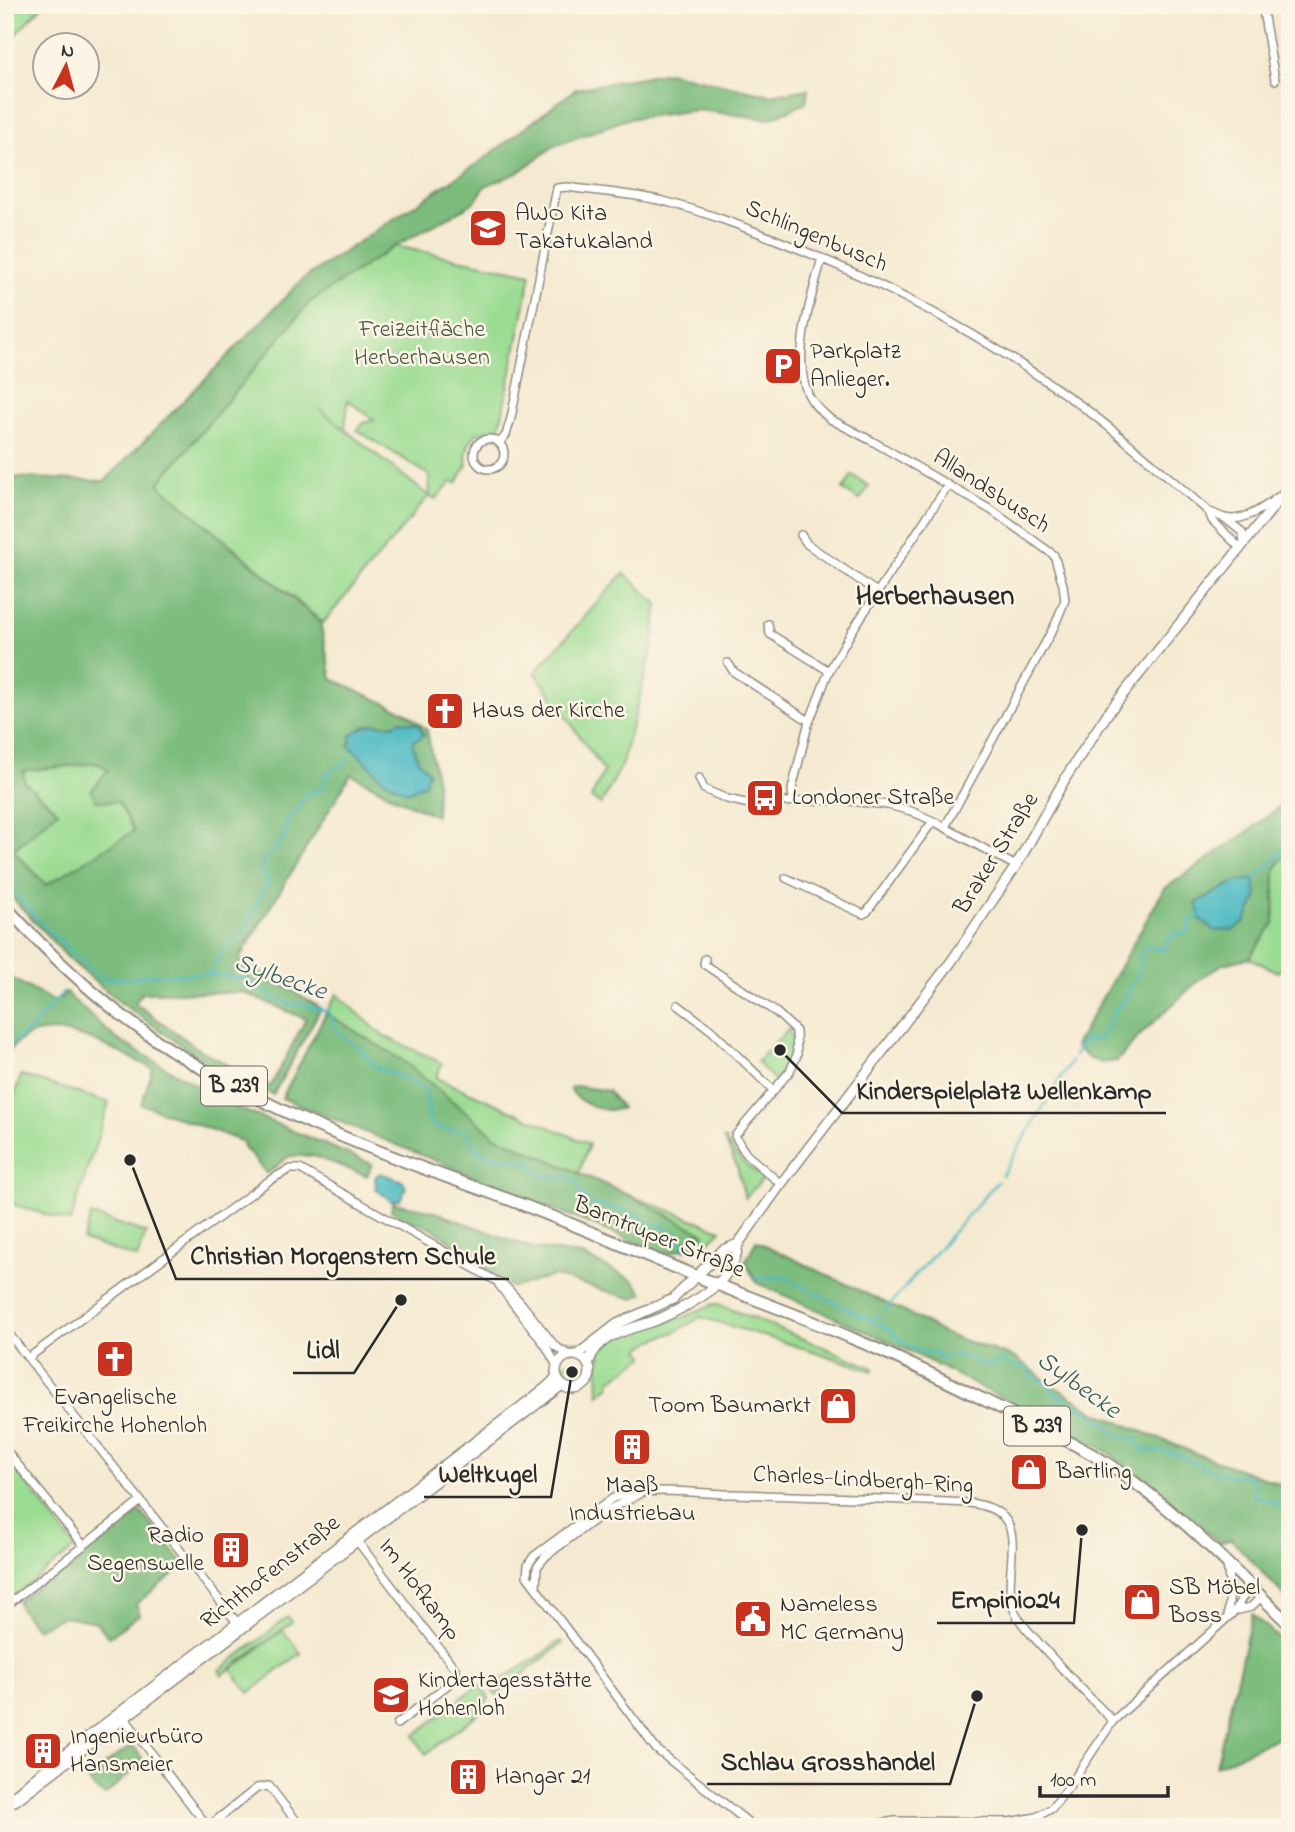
<svg xmlns="http://www.w3.org/2000/svg" width="1295" height="1832" font-family="'Indie Flower',sans-serif">
	<rect width="100%" height="100%" fill="#fcf5e5"/>
	<filter id="ink" filterUnits="userSpaceOnUse"><feTurbulence type="fractalNoise" baseFrequency=".0143" numOctaves="2"/><feDisplacementMap in="SourceGraphic" scale="14" xChannelSelector="R" yChannelSelector="G"/><feConvolveMatrix kernelMatrix="1 2 1 2 8 2 1 2 1" color-interpolation-filters="sRGB"/></filter>
	<filter id="wash" filterUnits="userSpaceOnUse"><feTurbulence type="fractalNoise" baseFrequency=".00686" numOctaves="4" result="noise"/><feDisplacementMap in="SourceGraphic" scale="28" xChannelSelector="R" yChannelSelector="G"/><feGaussianBlur stdDeviation="1.57" result="paint"/><feColorMatrix in="noise" values="0 0 0 0 0 0 0 0 0 0 0 0 0 0 0 0 0 1.4 0 .05"/><feComposite in="paint" operator="in"/></filter>
	<g filter="url(#wash)">
		<rect width="100%" height="100%" fill="#f5ead1"/>
		<path fill="#9bdc93" stroke="#63845f" stroke-width="2" d="M5,5H43L5,46Z
			M395,246L531,274L501,421L498,430L476,434C468,444 465,451 467,465L457,483L451,482L436,499L430,497L429,475L357,430L364,423L374,420L348,400L345,429L319,409L429,496L323,623L158,484L310,302Z
			M852,475L869,486L860,500L843,490Z
			M624,573L658,604L653,646L621,767L601,804L591,798L604,771L535,672Z
			M98,763L108,770L96,801H118L134,831L46,885L13,850L58,811L25,783L23,770Z
			M1290,849V958L1278,972L1249,958L1274,923L1275,869Z
			M337,994L382,1035L442,1063L436,1078L589,1144L579,1173L495,1136L403,1061L326,1013Z
			M788,1029L795,1044L786,1068L775,1081L757,1062Z
			M21,1075L109,1103L70,1222L5,1202V1124Z
			M723,1138L742,1162L764,1178L745,1198L737,1166Z
			M624,1193L721,1230C708,1243 700,1253 680,1249L694,1244L704,1234Z
			M91,1215L146,1233L137,1258L83,1240Z
			M713,1304H718L874,1368L872,1371L816,1352L701,1317L675,1332L653,1340L640,1349L645,1356L611,1380L609,1387L599,1395L598,1360L602,1356L598,1351L617,1335L645,1326L685,1317Z
			M560,1340L582,1342L585,1346C573,1353 567,1351 555,1343Z
			M562 1371a11 11 0 1 1 22 0a11 11 0 1 1-22 0Z
			M5,1455L74,1545L73,1550L11,1598L5,1590Z
			M288,1617L292,1622L222,1675L219,1671Z
			M283,1630L301,1653L249,1693L231,1670Z
			M560,1641L563,1643L496,1695L490,1686L537,1658Z
			M479,1684L489,1698L480,1712L426,1754L414,1736Z"/>
		<path fill="#7cbc7d" stroke="#547454" stroke-width="2" fill-rule="evenodd" d="M668,72L770,95L808,89L806,103L769,119L697,110L627,119L554,146L517,173L485,186L477,199L467,207L395,246L310,302L158,484L320,622L332,679L407,713L427,730L437,783L436,816L398,799L351,774L239,959L321,1008L273,1095L209,1064L121,1003L70,960L5,890V477L105,481L303,279L484,159L576,89ZM402,721L418,760L428,771L349,745L375,724L388,727ZM98,763L108,770L91,791L96,801L118,802L134,831L46,885L13,850L58,811L25,783L23,771ZM242,992L306,1019L270,1087L200,1050L135,1003L142,993Z
			M1290,798V849L1275,869L1274,923L1249,958L1223,964L1200,979L1142,1033L1117,1061L1101,1063L1088,1058L1075,1046L1164,889L1253,828Z
			M5,975L55,1002L66,993L115,1038L231,1105L372,1164L367,1176L314,1156H289L267,1174L243,1146L244,1142L141,1104L153,1069C112,1050 37,1001 5,1058Z
			M326,1013L403,1061L495,1136L624,1193L705,1234L694,1244L666,1255L282,1098Z
			M576,1086L608,1091L622,1108C606,1114 577,1104 570,1088Z
			M393,1203L430,1210L532,1248L581,1255L633,1280L643,1293L633,1299L554,1276L512,1288L431,1227L407,1221L391,1210Z
			M756,1241L913,1316L945,1334L1016,1358L1045,1380L1095,1412L1187,1450L1290,1488V1602L1231,1539L1220,1543L1108,1452L901,1347L757,1283L745,1262Z
			M140,1511L185,1565L136,1604L140,1614L109,1637L96,1622L64,1616L36,1629L19,1607L18,1601Z
			M1252,1614L1290,1649V1732L1216,1766Z
			M133,1745L144,1761L105,1795L96,1790L86,1778Z"/>
		<path fill="#4bb9c4" stroke="#3b7278" stroke-width="2" d="M402,721L418,724L424,735L412,742L418,760L428,771L425,784L407,792L384,780L349,745L352,734C359,730 366,725 374,724C389,724 385,728 402,721Z
			M1254,879L1257,897L1245,922L1233,930L1215,931L1201,920L1196,903L1237,881Z
			M380,1173L403,1181L406,1188L400,1200L391,1201L376,1189L375,1177Z"/>
		<g fill="none" stroke-linecap="round" stroke-linejoin="round">
			<path stroke="#4bb9c4" stroke-width="2.5" d="M5,548L10,547
				M1254,879L1275,860L1290,840
				M5,884L54,936L103,980L114,978L129,979L145,975L210,974L250,980L258,989L292,1005L298,1003L329,1012L339,1034L360,1048L376,1067L410,1081L426,1091L429,1119L435,1128L464,1131L472,1137L475,1147L485,1155L526,1161L542,1175L552,1178L565,1175L575,1180L581,1193L591,1204C611,1207 630,1209 646,1223C671,1223 671,1235 689,1250
				M210,973C214,963 222,955 226,945C249,933 255,902 269,881L261,873L263,862L282,841L288,818L299,808L306,793L315,792L325,785V775L348,760
				M5,1049L32,1027L63,992
				M1074,1056L1084,1039L1101,1040L1103,1037L1112,1014L1124,1001L1139,970L1141,954L1149,945L1160,950L1166,948L1168,939L1175,934L1188,933L1190,920L1200,916
				M1002,1175L1071,1061
				M755,1278C766,1280 774,1275 786,1278L890,1330L905,1344L925,1353C932,1350 935,1352 940,1358C946,1358 951,1355 957,1355C974,1356 987,1374 1001,1359L1014,1367H1028L1031,1377L1050,1384L1053,1392L1093,1415L1098,1421H1104C1113,1436 1120,1439 1137,1439L1142,1451C1175,1446 1196,1467 1223,1474C1238,1477 1241,1471 1255,1481L1254,1497L1265,1498L1290,1511
				M885,1310L997,1182
				M871,1321L880,1316"/>
		</g>
	</g>
	<g filter="url(#ink)">
		<g fill="none" stroke-linecap="round" stroke-linejoin="round">
			<defs>
				<path id="minor" d="M1262,5L1275,80
					M822,258C812,296 791,356 808,394C813,405 822,412 830,419L872,441L991,510L1054,555L1063,585L1065,600L1055,625L945,827
					M474 454a15 15 0 1 1 30 0a15 15 0 1 1-30 0Z
					M499,443L506,435L511,418L557,188L568,187C601,192 635,194 667,202C705,212 741,226 777,240C886,283 989,338 1083,407C1127,440 1167,476 1209,512L1212,520L1239,547
					M1209,512C1215,513 1219,517 1225,518C1243,523 1265,507 1278,497
					M1226,519L1242,532L1244,541
					M801,535L807,544L877,592
					M768,624L770,634L829,671
					M728,663L734,672L809,721
					M699,778L704,789L727,799L754,805L773,802L840,800L888,805L911,811L933,821L1016,866
					M793,801L792,789L808,725L829,671L852,631L948,485
					M786,878L863,914L867,912L933,821
					M705,959L704,964L777,1013L796,1031L797,1055L790,1071L735,1136L746,1154L781,1184
					M678,1005L711,1030L774,1091
					M499,1285L546,1346L557,1366
					M5,1329L239,1625
					M28,1358L270,1180L290,1169H300L505,1286L521,1303L555,1346L569,1355
					M5,1449L84,1546
					M355,1538L456,1670L450,1683L397,1724
					M1227,1564L1230,1589L1228,1616
					M536,1588L537,1567L546,1556L606,1511L640,1494
					M11,1602L141,1501
					M1235,1611L1251,1607L1261,1597
					M123,1716L208,1827L257,1788L269,1786L301,1827
					M754,1827L656,1749L527,1576L528,1565L534,1556L613,1498C648,1486 693,1493 730,1494C809,1496 890,1499 969,1503C1041,1511 997,1571 1015,1612C1020,1623 1030,1633 1038,1642C1062,1669 1087,1695 1113,1721
					M859,1827L895,1821L1009,1822L1037,1817L1052,1808L1068,1788L1113,1721L1235,1611L1242,1598L1252,1588"/>
				<path id="tertiary" d="M577,1355L617,1324L673,1299L723,1250L738,1244
					M556 1372a17 17 0 1 1 34 0a17 17 0 1 1-34 0Z
					M588,1364C598,1331 633,1330 659,1319C692,1304 734,1284 738,1244L781,1184L951,962L1016,866L1066,777L1108,713L1290,486
					M15,1801L562,1385
					M5,1807L13,1797L34,1778L547,1387L557,1377"/>
				<path id="primary" d="M5,906C47,952 92,995 143,1031C251,1107 380,1153 502,1197C568,1221 632,1250 696,1276C750,1298 804,1317 856,1340C907,1361 956,1386 1005,1410C1039,1427 1073,1442 1105,1462C1170,1503 1235,1571 1290,1625"/>
			</defs>
			<use href="#minor" stroke="#908a7e" stroke-width="10"/>
			<use href="#tertiary" stroke="#908a7e" stroke-width="12"/>
			<use href="#primary" stroke="#908a7e" stroke-width="14"/>
			<use href="#minor" stroke="#fff" stroke-width="7"/>
			<use href="#tertiary" stroke="#fff" stroke-width="9"/>
			<use href="#primary" stroke="#fff" stroke-width="10"/>
		</g>
	</g>
	<defs>
		<symbol id="school-square" viewBox="-11 -11 22 22"><rect x="-9" y="-9" width="18" height="18" rx="4" fill="#c8321e" stroke="#fcf5e5"/><path d="M0-5L7-2L0 1L-7-2ZM-4 1L0 2.5L4 1V4Q0 6-4 4Z" fill="#fff"/></symbol>
		<symbol id="parking-square" viewBox="-11 -11 22 22"><rect x="-9" y="-9" width="18" height="18" rx="4" fill="#c8321e" stroke="#fcf5e5"/><path d="M-3.5-5.5H1a3.5 3.5 0 0 1 0 7H-1V5.5H-3.5ZM-1-3.4V-.6H.8a1.4 1.4 0 0 0 0-2.8Z" fill="#fff"/></symbol>
		<symbol id="church-square" viewBox="-11 -11 22 22"><rect x="-9" y="-9" width="18" height="18" rx="4" fill="#c8321e" stroke="#fcf5e5"/><path d="M-1.2-6h2.4v3.5h3.3v2.4h-3.3V6h-2.4V-.1h-3.3v-2.4h3.3Z" fill="#fff"/></symbol>
		<symbol id="bus-square" viewBox="-11 -11 22 22"><rect x="-9" y="-9" width="18" height="18" rx="4" fill="#c8321e" stroke="#fcf5e5"/><path d="M-5-6H5V4H4V6H2V4H-2V6H-4V4H-5ZM-3.5-4V0h7V-4ZM-3.5 1.2v1.5H-2V1.2ZM2 1.2v1.5H3.5V1.2Z" fill="#fff"/></symbol>
		<symbol id="shop-square" viewBox="-11 -11 22 22"><rect x="-9" y="-9" width="18" height="18" rx="4" fill="#c8321e" stroke="#fcf5e5"/><path d="M-5-2.5h2.3a2.7 3.5 0 0 1 5.4 0H5L5.5 6h-11ZM-1.5-2.5h3a1.5 2.3 0 0 0-3 0Z" fill="#fff"/></symbol>
		<symbol id="building-square" viewBox="-11 -11 22 22"><rect x="-9" y="-9" width="18" height="18" rx="4" fill="#c8321e" stroke="#fcf5e5"/><path d="M-4-6H4V6H1V3H-1V6H-4ZM-2.5-4.3h1.7v1.8h-1.7ZM.8-4.3h1.7v1.8H.8ZM-2.5-1h1.7V.8h-1.7ZM.8-1h1.7V.8H.8Z" fill="#fff"/></symbol>
		<symbol id="civic-square" viewBox="-11 -11 22 22"><rect x="-9" y="-9" width="18" height="18" rx="4" fill="#c8321e" stroke="#fcf5e5"/><path d="M-.6-6.5H3V-4.5H.6V-3L4-1V1h2V6H-6V1h2V-1L-.6-3ZM-1.2 2.5V6h2.4V2.5Z" fill="#fff"/></symbol>
	</defs>
	<g fill-rule="evenodd">
		<use href="#school-square" x="466" y="206" width="44" height="44"/>
		<use href="#parking-square" x="761" y="344" width="44" height="44"/>
		<use href="#church-square" x="423" y="689" width="44" height="44"/>
		<use href="#bus-square" x="743" y="776" width="44" height="44"/>
		<use href="#church-square" x="93" y="1337" width="44" height="44"/>
		<use href="#shop-square" x="816" y="1384" width="44" height="44"/>
		<use href="#building-square" x="610" y="1425" width="44" height="44"/>
		<use href="#shop-square" x="1007" y="1450" width="44" height="44"/>
		<use href="#building-square" x="209" y="1528" width="44" height="44"/>
		<use href="#shop-square" x="1120" y="1580" width="44" height="44"/>
		<use href="#civic-square" x="731" y="1597" width="44" height="44"/>
		<use href="#school-square" x="369" y="1673" width="44" height="44"/>
		<use href="#building-square" x="21" y="1729" width="44" height="44"/>
		<use href="#building-square" x="446" y="1755" width="44" height="44"/>
	</g>
	<g text-anchor="middle" dominant-baseline="central" stroke-width="5" stroke-linejoin="round" paint-order="stroke">
		<g fill="#fcf5e5" stroke="#6a6863" stroke-width="2">
			<rect x="201" y="1066.5" width="66" height="39" rx="5"/>
			<rect x="1004" y="1406.5" width="66" height="39" rx="5"/>
		</g>
		<g font-size="23" font-weight="bold" fill="#2b2b2b">
			<text x="234" y="1086">B 239</text>
			<text x="1037" y="1426">B 239</text>
		</g>
		<g font-size="24" fill="#2b2b2b" stroke="#fcf5e5" text-anchor="start">
			<text x="515" y="214">AWO Kita<tspan x="515" dy="28">Takatukaland</tspan></text>
			<text x="810" y="352">Parkplatz<tspan x="810" dy="28">Anlieger.</tspan></text>
			<text x="472" y="711">Haus der Kirche</text>
			<text x="792" y="798">Londoner Straße</text>
			<text x="115" y="1398" text-anchor="middle">Evangelische<tspan x="115" dy="28">Freikirche Hohenloh</tspan></text>
			<text x="811" y="1406" text-anchor="end">Toom Baumarkt</text>
			<text x="1056" y="1472">Bartling</text>
			<text x="632" y="1486" text-anchor="middle">Maaß<tspan x="632" dy="28">Industriebau</tspan></text>
			<text x="204" y="1536" text-anchor="end">Radio<tspan x="204" dy="28">Segenswelle</tspan></text>
			<text x="1169" y="1588">SB Möbel<tspan x="1169" dy="28">Boss</tspan></text>
			<text x="780" y="1605">Nameless<tspan x="780" dy="28">MC Germany</tspan></text>
			<text x="418" y="1681">Kindertagesstätte<tspan x="418" dy="28">Hohenloh</tspan></text>
			<text x="70" y="1737">Ingenieurbüro<tspan x="70" dy="28">Hansmeier</tspan></text>
			<text x="495" y="1777">Hangar 21</text>
		</g>
		<g font-size="24" fill="#2b2b2b" stroke="#fcf5e5">
			<text transform="translate(816 237) rotate(23)">Schlingenbusch</text>
			<text transform="translate(991 492) rotate(33)">Allandsbusch</text>
			<text transform="translate(997 854) rotate(-58)">Braker Straße</text>
			<text transform="translate(659 1238) rotate(22)">Barntruper Straße</text>
			<text transform="translate(863 1481) rotate(3)">Charles-Lindbergh-Ring</text>
			<text transform="translate(271 1573) rotate(-38)">Richthofenstraße</text>
			<text transform="translate(419 1590) rotate(53)">Im Hofkamp</text>
		</g>
		<g font-size="24" fill="#475745" stroke="#fcf5e5">
			<text x="422" y="330">Freizeitfläche<tspan x="422" dy="28">Herberhausen</tspan></text>
		</g>
		<g font-size="26" font-style="italic" fill="#365d61" stroke="#fcf5e5">
			<text transform="translate(280 978) rotate(19)">Sylbecke</text>
			<text transform="translate(1078 1386) rotate(36)">Sylbecke</text>
		</g>
		<g font-size="28" font-weight="bold" fill="#2b2b2b" stroke="#fcf5e5">
			<text x="935" y="597">Herberhausen</text>
		</g>
	</g>
	<path fill="none" stroke="#2b2b2b" stroke-width="2.5" d="M780 1050L842 1113H1166M130 1160L176 1279H509M401 1300L354 1373H293M572 1372L551 1497H424M1082 1530L1074 1623H937M977 1696L950 1784H707"/>
	<g fill="#2b2b2b" stroke="#fcf5e5" stroke-width="2.5">
		<circle cx="780" cy="1050" r="7"/>
		<circle cx="130" cy="1160" r="7"/>
		<circle cx="401" cy="1300" r="7"/>
		<circle cx="572" cy="1372" r="7"/>
		<circle cx="1082" cy="1530" r="7"/>
		<circle cx="977" cy="1696" r="7"/>
	</g>
	<g font-size="26" text-anchor="middle" font-weight="bold" fill="#2b2b2b" stroke="#fcf5e5" stroke-width="5" stroke-linejoin="round" paint-order="stroke">
		<text x="1004" y="1099">Kinderspielplatz Wellenkamp</text>
		<text x="343" y="1264">Christian Morgenstern Schule</text>
		<text x="323" y="1358">Lidl</text>
		<text x="488" y="1482">Weltkugel</text>
		<text x="1005" y="1608">Empinio24</text>
		<text x="828" y="1770">Schlau Grosshandel</text>
	</g>
	<rect width="1295" height="1832" fill="none" stroke="#fcf5e5" stroke-width="28"/>
	<g transform="translate(66 66) rotate(6)"><circle r="33" fill="#fcf5e5" stroke="#a8a49b" stroke-width="2"/>
	<path d="M0-5L12 26L0 18L-12 26Z" fill="#c8321e"/>
	<text y="-10" font-size="19" font-weight="bold" text-anchor="middle" fill="#2b2b2b">N</text>
	</g>
	<path d="M1040 1786v10h128v-10" fill="none" stroke="#2b2b2b" stroke-width="3.5"/>
	<text x="1050" y="1786" font-size="21" fill="#2b2b2b" stroke="#fcf5e5" stroke-width="5" paint-order="stroke">100 m</text>
</svg>
